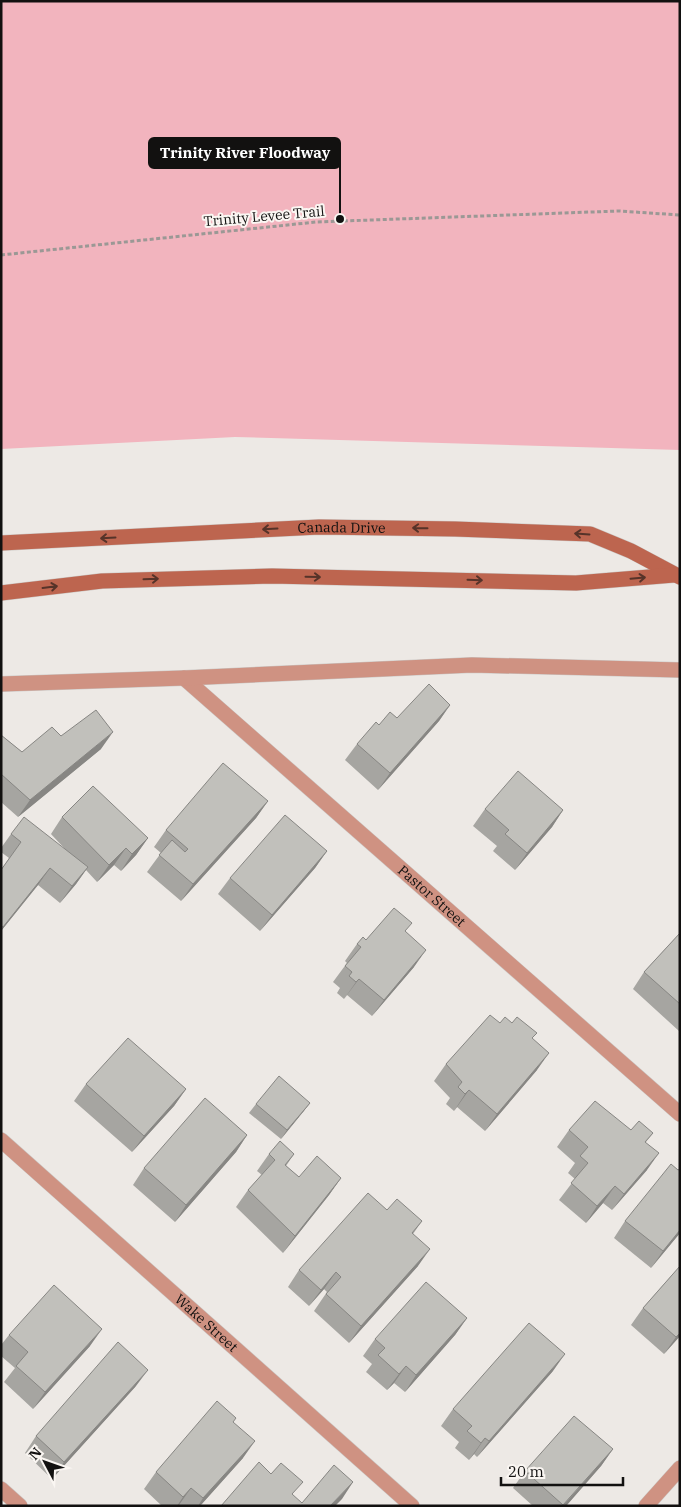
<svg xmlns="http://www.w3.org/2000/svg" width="681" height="1507" font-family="'IBM Plex Serif',serif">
	<rect width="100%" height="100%" fill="#ede9e5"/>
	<path fill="#f2b4be" d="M1,1H680V450L235,437L1,449Z"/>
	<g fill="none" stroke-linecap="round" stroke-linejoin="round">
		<defs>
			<path id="lane" d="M1,1489L20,1506"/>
			<g id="street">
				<path id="s1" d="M184,678L680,1114"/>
				<path d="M1,684L184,678L472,665L680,670"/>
				<path id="s2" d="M1,1140L412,1506"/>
				<path d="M646,1506L680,1468"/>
			</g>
			<g id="secondary">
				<path id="s3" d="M1,543L319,527L455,529L590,534L631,551L680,577"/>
				<path d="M1,593L102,581L272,576L576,583L674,575"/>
			</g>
		</defs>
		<use href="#lane" stroke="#cac6c3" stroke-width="16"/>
		<use href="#street" stroke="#cac6c3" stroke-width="16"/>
		<use href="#secondary" stroke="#cac6c3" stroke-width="16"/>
		<path stroke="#9b9895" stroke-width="3" stroke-dasharray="4 2.5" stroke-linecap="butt" d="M1,255L316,222L619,211L680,215"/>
		<use href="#lane" stroke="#cf9282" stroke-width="15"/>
		<use href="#street" stroke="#cf9282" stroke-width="15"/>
		<use href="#secondary" stroke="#bd654f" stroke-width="15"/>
	</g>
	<path fill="#a6a5a1" d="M450,705L439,721L378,790L345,760L357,744L379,725L397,718Z
		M1,735L22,752L61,736L101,749L18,817L1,802Z
		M268,801L256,818L181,901L147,872L161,853L154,847L166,830Z
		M485,809L563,810L552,827L515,870L493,851L497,846L473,826Z
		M62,817L148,838L136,855L121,871L114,865L97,882L86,870L76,884L60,903L38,885L1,931V870L9,858L1,852V848L11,834L64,848L51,834Z
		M327,851L315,868L260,931L218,894L230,878Z
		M406,932L414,967L372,1016L347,995L344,999L337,993L340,988L333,982L347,963L345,961L357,944L366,940Z
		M680,933V1030L679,1031L633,989L644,972Z
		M500,1023L532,1039L537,1070L485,1131L457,1107L454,1111L446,1104L450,1098L434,1081L446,1064Z
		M86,1084L186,1089L174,1106L132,1152L74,1101Z
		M310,1103L303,1112L281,1139L249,1113L256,1104Z
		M569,1130H631L653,1133L646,1142L647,1170L612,1210L603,1203L586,1223L559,1200L575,1179L568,1173L575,1163L557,1147Z
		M247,1135L236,1152L175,1222L133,1185L144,1168Z
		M269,1154H294L286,1166L299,1177L341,1178L329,1195L283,1253L236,1207L248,1190L262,1175L257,1171Z
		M680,1169V1233L651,1268L614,1238L625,1221Z
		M387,1210L422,1221L413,1234L418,1266L349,1343L314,1311L327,1292L324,1289L309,1306L288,1287L299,1270Z
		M680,1266V1336L664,1354L631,1325L643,1308Z
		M467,1318L455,1335L405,1392L394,1383L387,1390L366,1372L372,1364L363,1356L375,1339Z
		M9,1335L90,1346L33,1409L4,1382L15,1368L1,1356V1345Z
		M553,1371L477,1457L474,1454L469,1460L455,1448L459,1442L441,1426L453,1409Z
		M136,1386L52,1479L25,1453L36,1436Z
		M233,1422L243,1458L200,1506H180L179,1505V1506H162L144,1489L156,1472Z
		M613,1449L601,1466L566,1506H533L513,1488L525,1471Z"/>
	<path fill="#878683" d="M450,705L439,721L378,790L390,773Z
		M113,732L101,749L18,817L30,800Z
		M268,801L256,818L181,901L193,884Z
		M563,810L552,827L515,870L527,853Z
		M148,838L136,855L121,871L132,854Z
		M126,848L114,865L97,882L109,865Z
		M327,851L315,868L260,931L272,915Z
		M88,867L76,884L60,903L72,886Z
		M50,868L38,885L1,931V930L3,927Z
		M426,950L414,967L372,1016L384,1000Z
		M359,979L344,999L356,982Z
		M549,1053L537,1070L485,1131L497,1114Z
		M186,1089L174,1106L132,1152L144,1136Z
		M469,1090L457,1107L454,1111L465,1094Z
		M310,1103L303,1112L281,1139L287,1130Z
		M247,1135L236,1152L175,1222L186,1205Z
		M659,1153L647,1170L612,1210L624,1194Z
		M341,1178L329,1195L283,1253L295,1236Z
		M615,1186L603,1203L586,1223L597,1206Z
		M680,1230V1233L651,1268L663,1251Z
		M430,1249L418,1266L349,1343L361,1326Z
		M336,1272L324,1289L309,1306L321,1290Z
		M467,1318L455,1335L405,1392L416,1375Z
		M102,1329L90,1346L33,1409L45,1392Z
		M680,1333V1336L664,1354L676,1337Z
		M565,1354L553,1371L477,1457L489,1441Z
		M406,1366L394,1383L387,1390L399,1374Z
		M148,1370L136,1386L52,1479L64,1462Z
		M485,1438L474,1454L469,1460L481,1443Z
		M255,1441L243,1458L200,1506H198L203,1498Z
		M613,1449L601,1466L566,1506H563Z
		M353,1482L342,1499L335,1506H330Z
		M191,1488L179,1505L177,1506L183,1497Z"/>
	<path fill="#c1c0bb" stroke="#878683" d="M429,684L450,705L390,773L357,744L376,722L379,725L390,712L397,718Z
		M96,710L113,732L30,800L1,774V735L22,752L52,727L61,736Z
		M223,763L268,801L193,884L159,855L172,840L185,852L188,849L166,830Z
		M518,771L563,810L527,853L505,834L509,830L485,809Z
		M93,786L148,838L132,854L126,848L109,865L62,817Z
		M285,815L327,851L272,915L230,878Z
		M24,817L88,867L72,886L50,868L3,927L1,926V870L21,842L11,834Z
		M394,908L412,923L405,931L426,950L384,1000L359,979L356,982L349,976L352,972L345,966L361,947L357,944L363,937L366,940Z
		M680,933V1004L644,972Z
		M490,1015L500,1023L505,1017L512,1023L517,1017L537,1033L532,1038L549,1053L497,1114L469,1090L465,1094L458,1087L462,1082L446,1064Z
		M128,1038L186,1089L144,1136L86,1084Z
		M279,1076L310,1103L287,1130L256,1104Z
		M205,1098L247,1135L186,1205L144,1168Z
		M595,1101L631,1130L639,1121L653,1133L645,1142L659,1153L624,1194L615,1186L597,1206L571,1183L588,1163L580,1156L588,1147L569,1130Z
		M280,1141L294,1154L285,1165L299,1177L317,1156L341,1178L295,1236L248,1190L275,1160L269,1154Z
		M671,1164L678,1170L680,1169V1230L663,1251L625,1221Z
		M368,1193L387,1210L397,1199L422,1221L412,1233L430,1249L361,1326L326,1294L341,1277L336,1272L321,1290L299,1270Z
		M680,1266V1333L676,1337L643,1308Z
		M426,1282L467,1318L416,1375L406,1366L399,1374L378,1355L385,1348L375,1339Z
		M54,1285L102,1329L45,1392L16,1366L28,1352L9,1335Z
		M529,1323L565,1354L489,1441L485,1438L481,1443L467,1431L472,1426L453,1409Z
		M118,1342L148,1370L64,1462L36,1436Z
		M217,1401L236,1418L233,1422L255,1441L203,1498L191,1488L183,1497L156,1472Z
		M574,1416L613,1449L563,1505L525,1471Z
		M259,1462L271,1474L281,1463L303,1482L292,1494L302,1503L334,1465L353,1482L330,1506H221Z"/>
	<defs><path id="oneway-shaft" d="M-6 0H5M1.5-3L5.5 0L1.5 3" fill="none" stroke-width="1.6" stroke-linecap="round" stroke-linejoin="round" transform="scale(1.25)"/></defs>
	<g stroke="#563329">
		<use href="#oneway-shaft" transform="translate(420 528) rotate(-179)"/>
		<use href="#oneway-shaft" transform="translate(270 529) rotate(177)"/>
		<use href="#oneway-shaft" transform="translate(582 534) rotate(-176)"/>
		<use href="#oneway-shaft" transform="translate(108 538) rotate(177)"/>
		<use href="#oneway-shaft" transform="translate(313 577) rotate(1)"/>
		<use href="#oneway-shaft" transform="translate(638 578) rotate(-5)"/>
		<use href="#oneway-shaft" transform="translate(151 579) rotate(-2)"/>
		<use href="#oneway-shaft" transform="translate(475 580) rotate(2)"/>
		<use href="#oneway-shaft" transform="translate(50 587) rotate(-7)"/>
	</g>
	<g text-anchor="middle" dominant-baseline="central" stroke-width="4" stroke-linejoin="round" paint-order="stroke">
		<g font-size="14" fill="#121110" stroke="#faf6f2">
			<text transform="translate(264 216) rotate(-5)">Trinity Levee Trail</text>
			<text stroke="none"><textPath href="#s3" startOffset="341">Canada Drive</textPath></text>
			<text stroke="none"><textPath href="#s1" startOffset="330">Pastor Street</textPath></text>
			<text stroke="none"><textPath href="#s2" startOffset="275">Wake Street</textPath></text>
		</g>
	</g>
	<path fill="none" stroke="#121110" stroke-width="2" d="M340 219L340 153"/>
	<circle fill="#121110" stroke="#faf6f2" stroke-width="2" cx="340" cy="219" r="5"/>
	<rect fill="#121110" stroke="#121110" stroke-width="2" x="149" y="138" width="191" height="30" rx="5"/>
	<g font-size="15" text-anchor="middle" font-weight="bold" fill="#fff">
		<text x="245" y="158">Trinity River Floodway</text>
	</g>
	<rect width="681" height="1507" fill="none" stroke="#121110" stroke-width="5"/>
	<g transform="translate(45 1462) rotate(311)" stroke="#faf6f2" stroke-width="4" paint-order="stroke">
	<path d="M0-4L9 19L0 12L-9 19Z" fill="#121110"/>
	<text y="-8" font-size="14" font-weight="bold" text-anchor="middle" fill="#121110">N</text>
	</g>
	<path d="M501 1477v8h122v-8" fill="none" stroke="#121110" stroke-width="2.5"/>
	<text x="508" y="1477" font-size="15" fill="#121110" stroke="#faf6f2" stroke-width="4" paint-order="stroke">20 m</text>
</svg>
